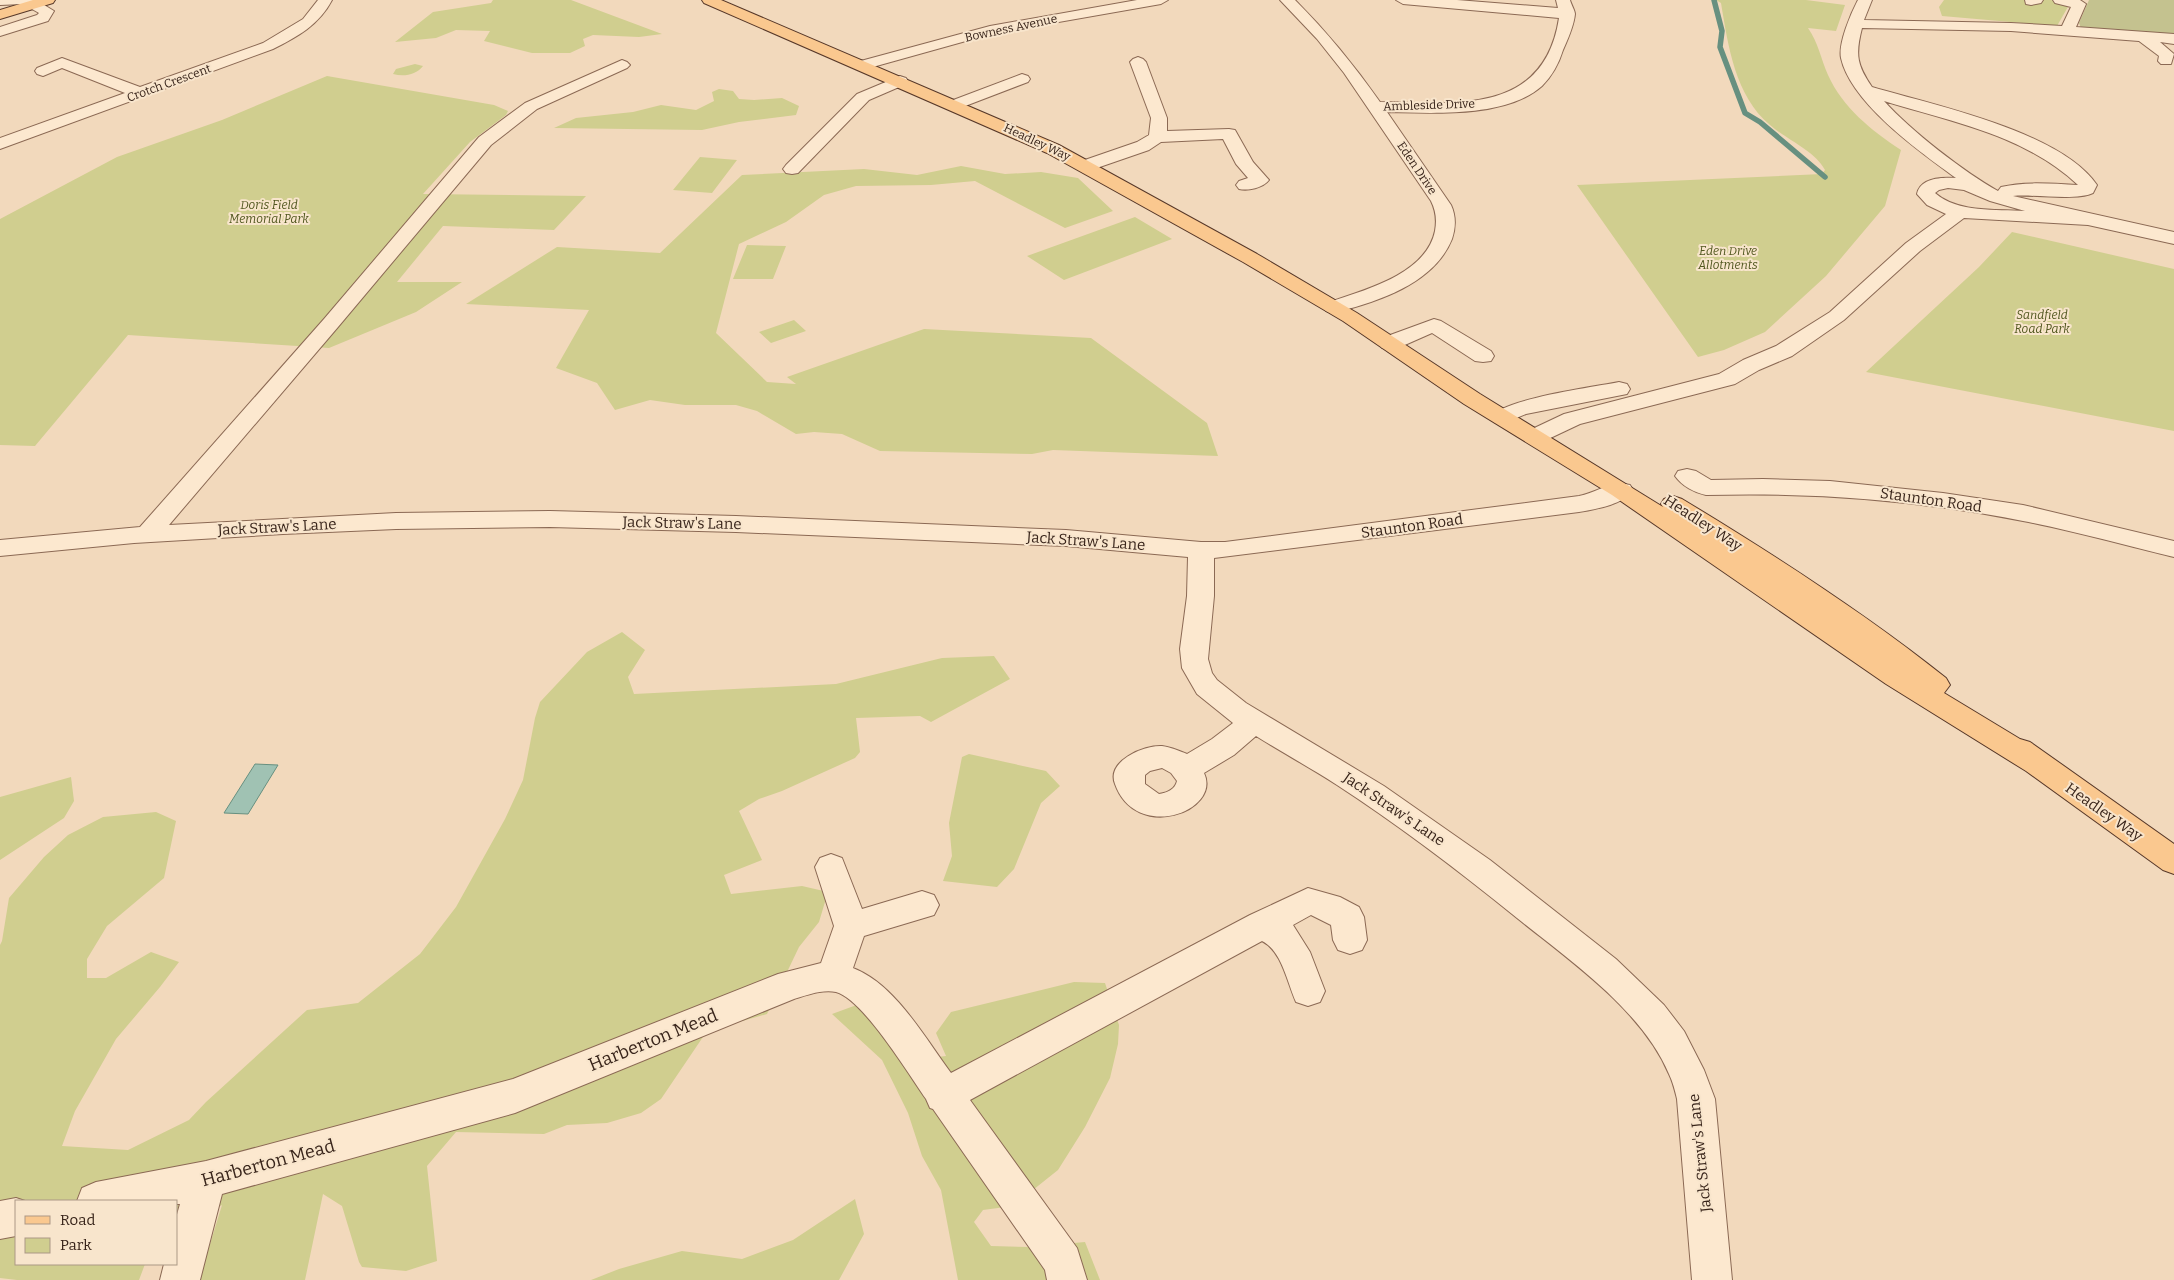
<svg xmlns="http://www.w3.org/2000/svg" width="2174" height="1280" font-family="Bitter,serif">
	<rect width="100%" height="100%" fill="#f2d9bc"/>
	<path fill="#d0ce8f" d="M493,0H571L662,34L639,37L593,35L583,39L585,46L570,53H532L484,41L490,31L456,30L436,38L395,42L433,12L491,3Z
		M1716,0H1806L1845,5L1836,31L1808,28C1818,42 1821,59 1828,75C1843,108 1871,130 1901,150L1885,206L1826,276L1765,332L1724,350L1698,357L1577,185L1822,174L1825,170C1814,150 1787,140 1770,125C1735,96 1728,45 1721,3Z
		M1944,0H2051L2069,5L2057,26L1942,16L1939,7Z
		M415,64L423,66C416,75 404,77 393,74L396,69Z
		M327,76L494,105L508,111L506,115L470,142L423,194L586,196L554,230L443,226L397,282H462L416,312L329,348L128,335L35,446L0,445V219L117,157L222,120Z
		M719,89L733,91L739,99L754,100L782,98L799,106L796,115L739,122L702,130L554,128L576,118L633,112L661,105L696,110L714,101L712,92Z
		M700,157L737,160L712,193L673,190Z
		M961,166L1005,174L1041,172L1078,178L1113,211L1065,228L975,181L931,185L856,186L824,195L786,222L739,244L716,333L767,382L796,384L787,377L924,329L1091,338L1207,423L1218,456L1053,450L1032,454L880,451L842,434L814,432L796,434L757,411L736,405H685L650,400L615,410L597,383L556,368L589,310L466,304L557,247L660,253L742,175L864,169L917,175Z
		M1135,217L1172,239L1064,280L1027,256Z
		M2012,232L2174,269V431L1866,372L1979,267Z
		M747,245L786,246L773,279H733Z
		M794,320L806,331L771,343L759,332Z
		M622,632L645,650L628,677L634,694L836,684L942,658L994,656L1010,679L931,722L920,716L856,718L860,752L855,758L782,791L759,799L739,811L762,860L724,875L731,894L802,886L828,892L819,922L799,947L767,1014L707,1031L661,1099L641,1113L607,1123L567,1125L544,1134L456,1132L427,1166L437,1261L406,1271L362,1267L359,1262L342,1206L323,1194L305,1280H199L222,1205L176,1236V1201H16V1264H145L139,1280H17L0,1278V945L2,941L9,898L44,857L68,835L103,817L156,812L176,821L164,878L107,926L87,959V978H106L151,952L179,962L160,987L116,1039L75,1111L62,1146L128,1150L189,1120L206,1102L307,1010L358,1003L420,954L456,907L505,819L523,780L535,718L540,702L587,652Z
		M969,754L1046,771L1060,786L1041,803L1014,869L997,887L943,881L952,856L949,823L962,757Z
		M71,777L74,801L64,818L0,860V797Z
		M1074,982L1105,983L1119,1025L1118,1044L1110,1078L1085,1127L1058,1170L1013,1206L983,1210L974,1222L991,1246L1030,1247L1085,1242L1100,1280H958L941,1190L922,1156L908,1113L882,1060L832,1014L884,995L904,1061L946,1056L936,1033L951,1012Z
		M855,1199L864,1234L839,1280H591L619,1269L682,1251L742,1259L793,1240Z"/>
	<path fill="#c4c28f" d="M2089,0H2174V34L2081,28L2079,23Z"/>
	<path fill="#a0c2b3" stroke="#679080" d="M255,764L278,765L248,814L224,813Z"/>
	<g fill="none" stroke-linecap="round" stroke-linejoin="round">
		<path stroke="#679080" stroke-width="5.5" d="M1714,0L1722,31L1720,47L1745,113L1760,122L1825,177"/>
		<defs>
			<path id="minor" d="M0,0H36L54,11L48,21L0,36V27L37,15L39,13L23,4L0,5Z
				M318,0H332C319,25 297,37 273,49L0,149V138L125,93L62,68L43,76L37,74L35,71L37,68L62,58L140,87L263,43L303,19Z
				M1137,0H1168L1161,4L991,34L862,70L857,68L854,65L857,62L990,26Z
				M1280,0H1295C1327,32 1354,65 1380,102C1455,103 1544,116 1559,18L1403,4L1396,0H1457L1558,8L1556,0H1570C1571,4 1575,11 1575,14C1574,25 1568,39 1563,50C1559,63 1552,76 1542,86C1506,118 1433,113 1387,112L1451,205C1456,216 1456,227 1452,239C1434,284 1377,302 1333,313L1326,311L1323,307L1326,303C1362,291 1426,275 1435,231C1437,220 1436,211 1431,201L1344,73L1317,39Z
				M1858,0H1872L1864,20L2011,23L2062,26L2071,7L2055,3L2053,0H2080L2086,4L2076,27L2174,34V44L2160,42L2174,54L2171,64H2161L2158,61L2159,56L2139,41L2011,31L1862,28C1855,55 1857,65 1872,87C1933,105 2060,131 2097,185L2093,193C2077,201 2034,194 2013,196L2174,232V244L2088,225L1964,218L1920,251L1844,320L1792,356L1759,370L1735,384L1580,424L1544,441L1536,443L1528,441L1524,436L1528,431L1564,414L1719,374L1743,360L1776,346L1830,312L1906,243L1946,214L1927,205L1917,194C1920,178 1942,177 1956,178C1920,152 1851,103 1841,58C1838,44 1851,13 1858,0ZM1884,101C1952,122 2025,135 2078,185C2053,184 2026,181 2001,187L1998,191C1964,172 1911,131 1884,101ZM1948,188L1964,190L1990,201L2025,211C1996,209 1958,213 1935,193L1939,190Z
				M2025,0H2043L2041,3L2031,5L2026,4Z
				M1138,57L1143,59L1146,62L1167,118V131L1229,129L1235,130L1253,162L1269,180C1263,188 1248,191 1239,189L1236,185L1239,181L1248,178L1236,164L1223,139L1161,142L1149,150L1091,170L1085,171L1079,170L1076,166L1079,162L1137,142L1149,135L1151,118L1130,62L1133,59Z
				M622,60L627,62L630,65L627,68L537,109L491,145L338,327L169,525L396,513L550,511L736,516L1066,530L1201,542H1225L1579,496C1596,493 1612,480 1630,485L1633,490C1623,505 1596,509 1579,512L1214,558V596L1208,659L1212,673L1217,680L1246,703L1384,786L1490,860L1616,959L1664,1005L1684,1031L1704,1070L1715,1099L1732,1280H1692L1677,1099C1675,1091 1673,1082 1669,1074C1642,1010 1569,960 1517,918C1459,871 1400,826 1337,785C1311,768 1283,753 1256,736L1234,755L1204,773C1222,811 1136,843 1115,784C1106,761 1144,745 1162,746C1170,747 1180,751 1187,754L1212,739L1233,723L1197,694L1182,668L1180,649L1187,596L1188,557L1066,546L736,532L550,527L396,529L283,534L134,543L0,556V540L140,527L324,319L479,137L525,103ZM1162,768L1171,773L1177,781C1175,790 1166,793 1159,794L1145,784V775L1150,771Z
				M1022,74L1028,76L1030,79L1028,82L960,108H948L946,105L948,102Z
				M900,76L906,78L908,81L906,84L869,100L798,173L792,174L786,173L783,169L786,165L857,94Z
				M1434,319L1441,321L1491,351L1494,356L1491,361L1483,362L1475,361L1432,333L1398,348L1390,349L1382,348L1379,343L1382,338Z
				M1619,382L1627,384L1630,389L1627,394L1526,414L1502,424L1494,422L1491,417C1503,399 1594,387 1619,382Z
				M1687,469L1696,471L1711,480L1763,479L1830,481L1943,493L2023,505L2174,541V557C2124,545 2074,531 2023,521C1919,500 1812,492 1706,495C1695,493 1682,486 1675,476L1678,471Z
				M831,854L842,858L862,909L922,891L934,895L939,905L934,915L864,936L853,968C895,984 925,1038 951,1073L1250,915L1308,888L1340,897L1359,907L1364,917L1367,940L1362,950L1350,954L1338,950L1333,940L1331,925L1311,915L1293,925L1310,952L1325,991L1320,1002L1308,1006L1296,1002C1287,982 1282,951 1262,941L970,1100L1077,1248L1087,1280H1047L1045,1270L933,1109L930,1108L926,1099C909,1075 863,999 836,992C823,989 807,995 794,999L515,1113L222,1194L200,1280H160L164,1264H176V1218L180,1204H176V1201H77L82,1188L96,1182L206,1161L513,1079L778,974L821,963L834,926L815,867L820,858Z
				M16,1198L25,1201H16V1236L0,1239V1201Z"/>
			<path id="major" d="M33,0H55L53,3L0,19V10Z
				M702,0H721L1059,145L1257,254L1357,313L1480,394L1663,507L1661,504L1664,499L1673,496L1682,499C1773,554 1863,612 1946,678L1950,685L1944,693L2020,739L2030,742L2174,844V874L2163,870L2026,771L1886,684L1612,495L1464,404L1343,321L1243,262L1047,153L704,3Z"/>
		</defs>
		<use href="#minor" stroke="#8b6954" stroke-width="2"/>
		<use href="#major" stroke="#573829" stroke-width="2"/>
		<use href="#minor" fill="#fce8cf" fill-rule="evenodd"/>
		<use href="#major" fill="#fac88f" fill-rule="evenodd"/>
	</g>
	<g text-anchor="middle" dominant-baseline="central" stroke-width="4" stroke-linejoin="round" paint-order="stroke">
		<g font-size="12" fill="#38241a" stroke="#f8e5cc">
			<text transform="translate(1011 28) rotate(-12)">Bowness Avenue</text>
			<text transform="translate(169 83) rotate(-20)">Crotch Crescent</text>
			<text transform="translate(1429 105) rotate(-2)">Ambleside Drive</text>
			<text transform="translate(1037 142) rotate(25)">Headley Way</text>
			<text transform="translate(1417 168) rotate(56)">Eden Drive</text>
		</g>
		<g font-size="12" font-style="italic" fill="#51571f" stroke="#f8e5cc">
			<text x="269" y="205">Doris Field<tspan x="269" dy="14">Memorial Park</tspan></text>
			<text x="1728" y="251">Eden Drive<tspan x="1728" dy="14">Allotments</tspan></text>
			<text x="2042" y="315">Sandfield<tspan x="2042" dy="14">Road Park</tspan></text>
		</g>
		<g font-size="15" fill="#38241a" stroke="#f8e5cc">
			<text transform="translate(1931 500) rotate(8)">Staunton Road</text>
			<text transform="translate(682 523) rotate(1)">Jack Straw's Lane</text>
			<text transform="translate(1703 523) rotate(33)">Headley Way</text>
			<text transform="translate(1412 526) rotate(-8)">Staunton Road</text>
			<text transform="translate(277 527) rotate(-3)">Jack Straw's Lane</text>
			<text transform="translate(1086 541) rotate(4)">Jack Straw's Lane</text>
			<text transform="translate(1394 809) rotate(34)">Jack Straw's Lane</text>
			<text transform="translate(2104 812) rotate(35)">Headley Way</text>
			<text transform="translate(1700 1153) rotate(-96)">Jack Straw's Lane</text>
		</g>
		<g font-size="18" fill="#38241a" stroke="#f8e5cc">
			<text transform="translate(653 1040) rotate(-22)">Harberton Mead</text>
			<text transform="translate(268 1163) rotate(-15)">Harberton Mead</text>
		</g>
	</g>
	<rect x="15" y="1200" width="162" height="65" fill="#f8e5cc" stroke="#ab9885"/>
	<rect x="25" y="1216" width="25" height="8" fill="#fac88f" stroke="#ab9885"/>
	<text x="60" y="1225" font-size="15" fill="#38241a">Road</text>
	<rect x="25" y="1238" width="25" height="15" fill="#d0ce8f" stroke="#ab9885"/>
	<text x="60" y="1250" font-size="15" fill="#38241a">Park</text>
</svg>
